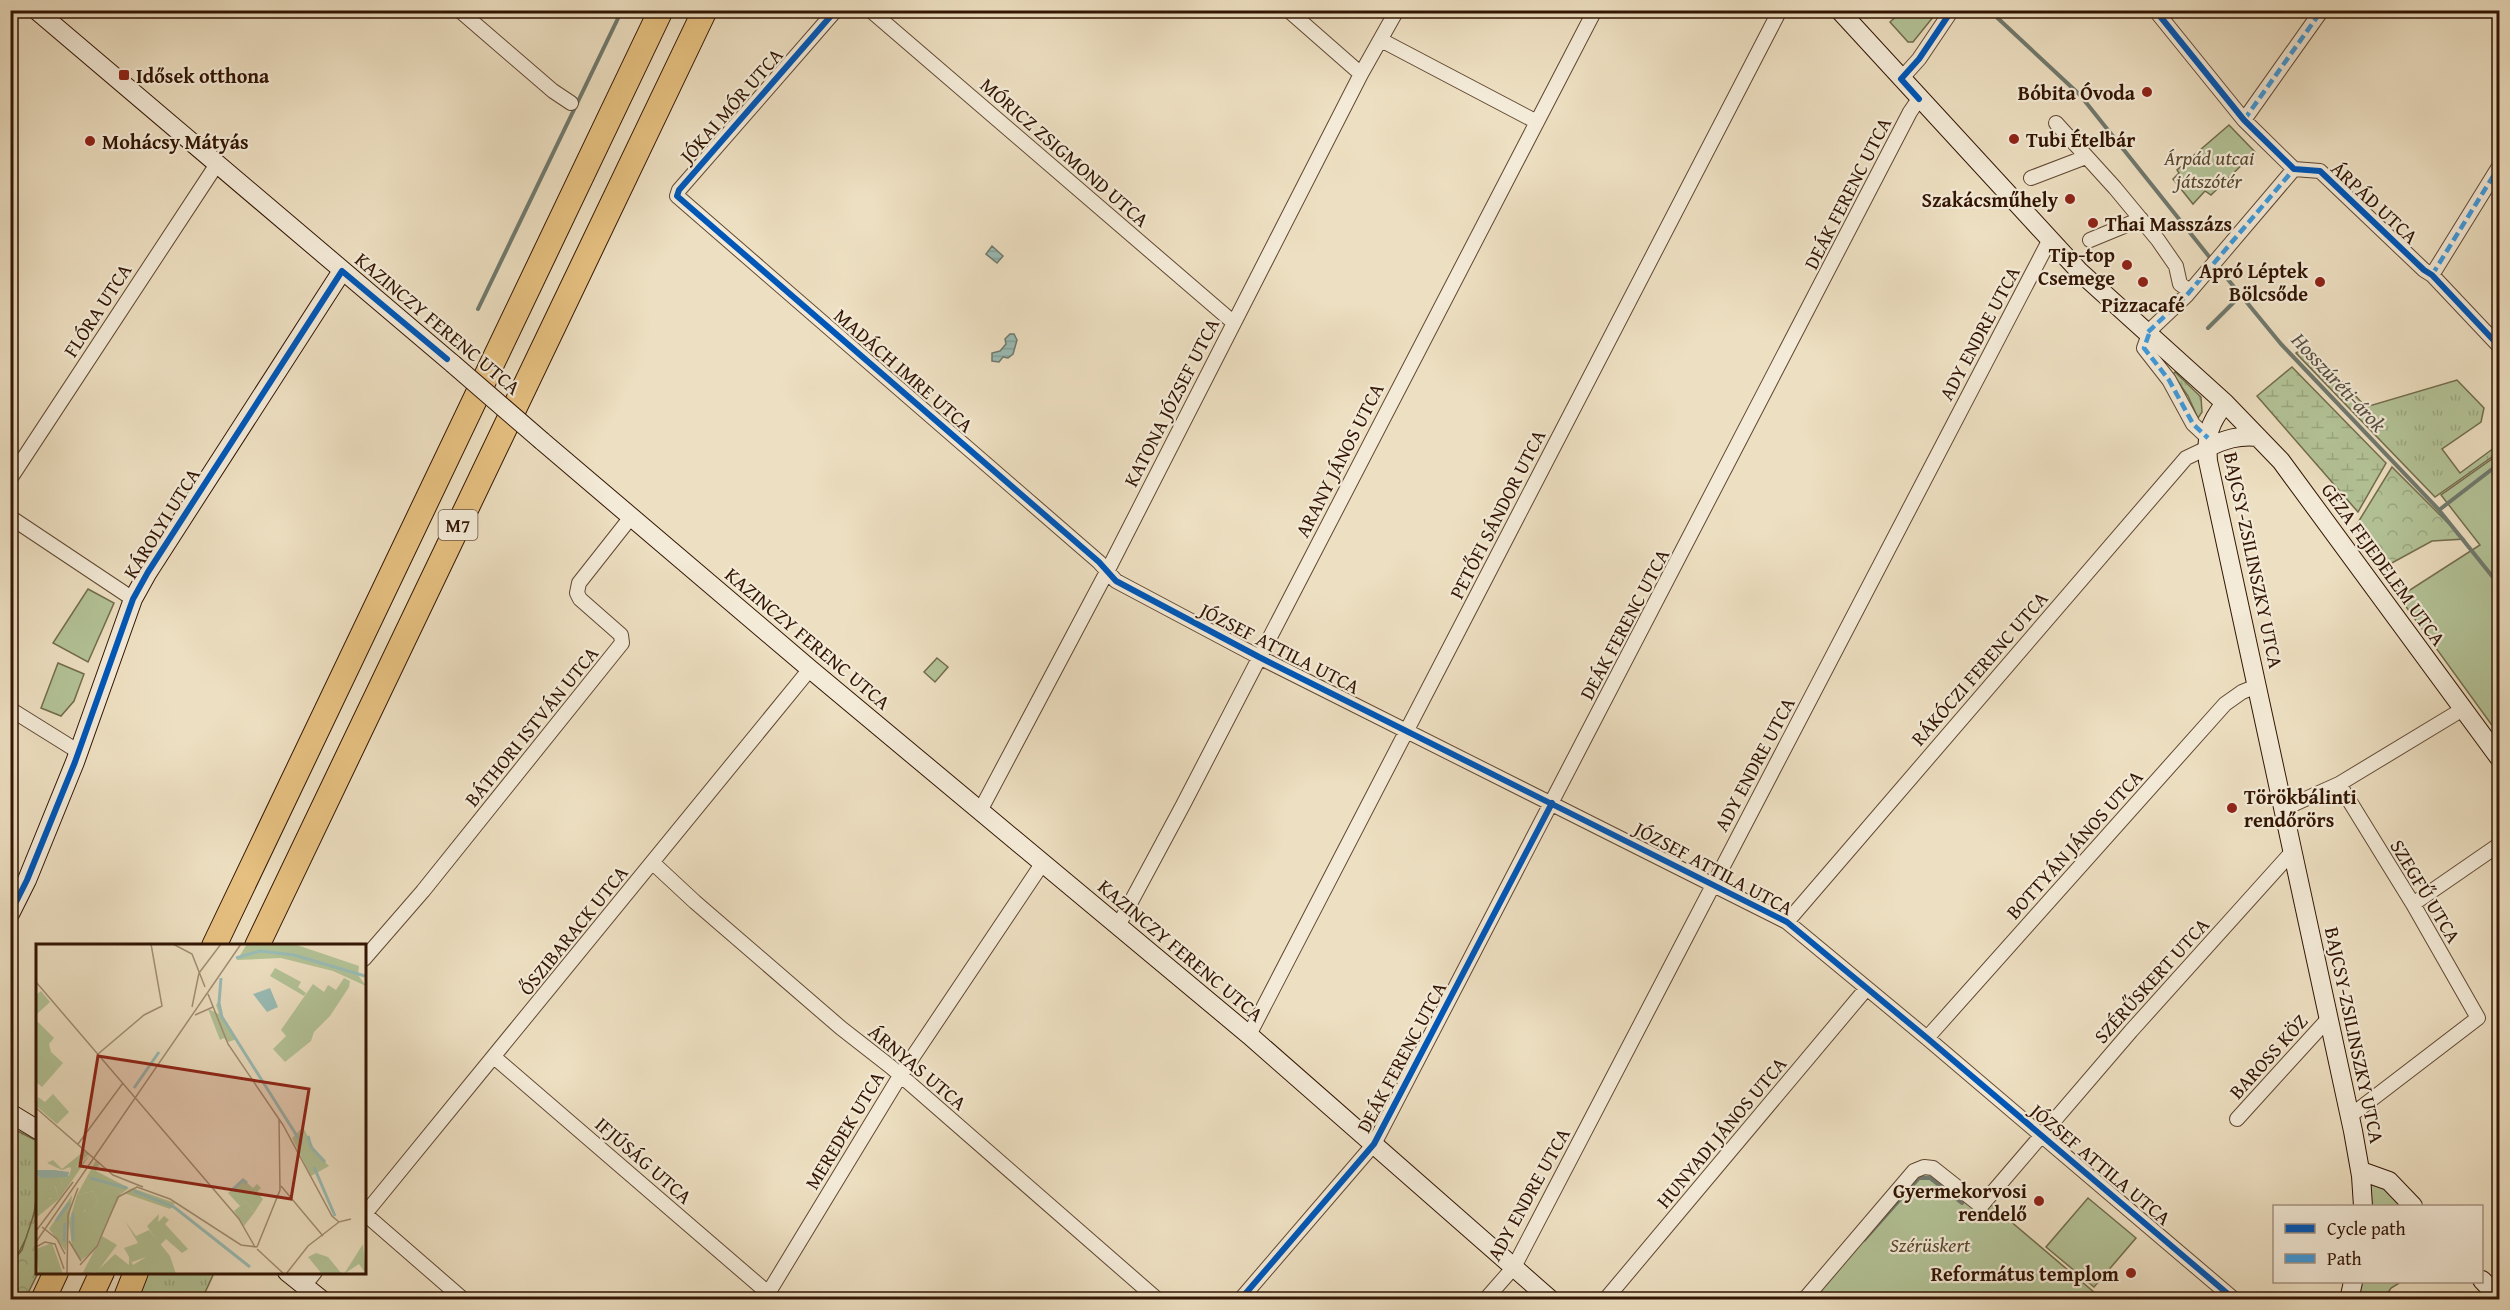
<svg xmlns="http://www.w3.org/2000/svg" width="2510" height="1310" font-family="'Gentium Book Plus',serif">
	<defs>
		<pattern id="grass-tufts" width="24" height="20" patternUnits="userSpaceOnUse" patternTransform="scale(1.5)"><rect width="24" height="20" fill="#b3c397"/><path d="M3 7l-1-3M5 7V3M7 7l1-3M15 17l-1-3M17 17v-4M19 17l1-3" fill="none" stroke="#9aa780"/></pattern>
		<pattern id="forest-crowns" width="20" height="18" patternUnits="userSpaceOnUse" patternTransform="scale(1.5)"><rect width="20" height="18" fill="#b3c397"/><path d="M2 6a3 3 0 1 1 6 0M12 15a3 3 0 1 1 6 0" fill="none" stroke="#9aa780"/></pattern>
		<pattern id="wetland-marsh" width="20" height="14" patternUnits="userSpaceOnUse" patternTransform="scale(1.5)"><rect width="20" height="14" fill="#b3c397"/><path d="M1 5h8M5 5V1M11 12h8M15 12V8" fill="none" stroke="#9aa780"/></pattern>
		<pattern id="water-rules" width="6" height="5" patternUnits="userSpaceOnUse" patternTransform="scale(1.5)"><rect width="6" height="5" fill="#99bcb6"/><path d="M0 2.5h6" fill="none" stroke="#84a19b"/></pattern>
	</defs>
	<rect width="100%" height="100%" fill="#eddfc1"/>
	<filter id="stains"><feTurbulence type="fractalNoise" baseFrequency=".00333" numOctaves="4"/><feColorMatrix values="0 0 0 0 .2 0 0 0 0 .09 0 0 0 0 .02 0 0 0 .5 -.17"/></filter>
	<radialGradient id="worn" r=".72"><stop offset=".6" stop-color="#630" stop-opacity="0"/><stop offset="1" stop-color="#630" stop-opacity=".3"/></radialGradient>
	<path fill="url(#grass-tufts)" stroke="#726c4d" stroke-width="1.5" d="M2307,345L2366,407L2457,380L2484,408L2481,422L2442,449L2460,473L2498,445L2499,452L2435,497L2296,353Z
		M2175,372L2201,397L2202,412L2198,418L2188,396L2173,374Z
		M14,1129L37,1141C37,1189 41,1224 11,1264L10,1136Z
		M148,1273H214L202,1299L136,1300Z"/>
	<path fill="url(#forest-crowns)" stroke="#726c4d" stroke-width="1.5" d="M2392,467L2464,539L2432,541L2390,564L2357,524Z
		M37,1205L38,1273L25,1299H11V1264L22,1250Z"/>
	<path fill="url(#wetland-marsh)" stroke="#726c4d" stroke-width="1.5" d="M2292,367L2386,463L2358,512L2257,396Z"/>
	<path fill="#b3c397" stroke="#726c4d" stroke-width="1.5" d="M1902,11V10L1938,11L1913,42H1908L1890,22Z
		M2229,125L2255,152L2211,195L2205,191L2193,204L2173,179L2179,173L2177,170Z
		M2499,454V735L2399,597L2480,545L2441,495Z
		M88,589L114,603L88,662L53,643Z
		M937,658L948,667L935,682L924,672Z
		M58,663L84,674L74,701L61,716L41,708Z
		M2361,1171L2408,1206H2362Z
		M1925,1172L1934,1175L1979,1213L1989,1203L2102,1299L1810,1300L1915,1175Z
		M2088,1198L2136,1238L2094,1287L2046,1247Z
		M2353,1282H2401L2391,1288L2384,1299H2360Z"/>
	<path fill="url(#water-rules)" stroke="#70796e" stroke-width="1.5" d="M992,246L1003,256L997,263L986,254Z
		M1010,334H1014L1017,340L1013,354L1008,358L1003,357L999,362L992,361V353L1000,351L1006,344L1005,339Z"/>
	<g fill="none" stroke-linecap="round" stroke-linejoin="round">
		<path stroke="#70796e" stroke-width="4" d="M1989,10L2080,95L2211,259
			M2216,265L2281,344L2439,510L2500,586
			M478,309L622,10
			M2208,328L2241,295
			M2439,510L2500,463
			M1864,1240L1919,1178H1930L1962,1203"/>
		<defs>
			<path id="street" d="M459,10L553,91L571,103
				M836,10L679,190L677,196L1099,562L1116,581L1259,657L1787,922L1927,1038L2235,1300
				M870,10L1234,323
				M1288,10L1361,74
				M2155,10L2244,120L2294,169L2320,171L2424,270L2432,275L2500,347
				M1381,40L1537,122
				M1901,79L1919,59L1952,10
				M2244,120L2322,10
				M2056,123L2115,188L2158,240L2176,266L2180,284L2190,291
				M2031,178L2086,157
				M2090,240L2141,219
				M2432,275L2500,165
				M2148,332L2186,296L2294,169
				M2149,334L2144,348L2169,380L2193,424L2208,438
				M10,479L217,164
				M10,517L133,599
				M10,709L79,752
				M2339,784L2413,904L2478,1018L2350,1116
				M2283,809L2339,784L2463,709
				M980,811L1111,564L1361,74L1397,10
				M653,863L695,902L841,1028L891,1067L1158,1300
				M2413,904L2500,844
				M1787,922L2186,458L2207,448
				M1118,926L1183,805L1595,10
				M364,959L423,891L622,643L621,635L580,599L577,593L579,583L631,517
				M1249,1035L1780,10
				M1927,1038L2225,704L2242,692L2257,686
				M494,1057L768,1293
				M2237,1119L2328,1019
				M365,1214L464,1300
				M364,1215L810,669
				M304,1286L315,1272
				M764,1300L900,1076L1042,864
				M1240,1300L1374,1144L1910,112L1919,99
				M1485,1300L1514,1267L2049,241
				M1605,1300L1866,989
				M1804,1300L1914,1171L1924,1167L1933,1168L1981,1206L2131,1031L2292,852"/>
			<path id="secondary" d="M36,10L453,364
				M1839,10L2080,272L2225,403L2281,461L2500,759
				M2225,403C2209,424 2206,434 2208,461L2353,1131L2361,1176L2363,1206
				M542,441L810,669L1249,1035L1551,1300
				M2207,448C2225,439 2239,435 2258,437
				M10,914L27,880L75,762L133,599L148,572L342,271
				M10,1113L38,1130
				M2361,1171L2389,1181L2413,1206
				M287,1272L322,1300
				M2482,1280L2500,1299
				M2349,1300L2353,1282"/>
			<path id="highway" d="M214,946L661,10
				M257,946L705,10
				M43,1300L56,1272
				M89,1300L102,1272
				M125,1300L136,1272"/>
		</defs>
		<use href="#street" stroke="#614832" stroke-width="16"/>
		<use href="#secondary" stroke="#321503" stroke-width="20"/>
		<use href="#highway" stroke="#321503" stroke-width="26"/>
		<use href="#street" stroke="#f3ead7" stroke-width="14"/>
		<use href="#secondary" stroke="#f3ead7" stroke-width="18"/>
		<use href="#highway" stroke="#e6c080" stroke-width="24"/>
		<defs>
			<path id="secondary-bridge" d="M453,364L542,441"/>
		</defs>
		<use href="#secondary-bridge" stroke="#321503" stroke-width="20" stroke-linecap="butt"/>
		<use href="#secondary-bridge" stroke="#f3ead7" stroke-width="18"/>
		<path stroke="#3e9add" stroke-width="4.5" stroke-dasharray="9 4.5" stroke-linecap="butt" d="M2244,120L2322,10
			M2432,275L2500,165
			M2148,332L2186,296L2294,169
			M2149,334L2144,348L2169,380L2193,424L2208,438"/>
		<defs>
			<path id="cycleway" d="M836,10L679,190L677,196L1099,562L1116,581L1259,657L1787,922L1927,1038L2235,1300
				M2155,10L2244,120L2294,169L2320,171L2424,270L2432,275L2500,347
				M1919,99L1901,79L1919,59L1952,10
				M10,914L27,880L75,762L133,599L148,572L342,271L447,359
				M1240,1300L1374,1144L1552,803"/>
		</defs>
		<use href="#cycleway" stroke="#f3ead7" stroke-width="10"/>
		<use href="#cycleway" stroke="#0057b8" stroke-width="6"/>
	</g>
	<g fill="#8f2418" stroke="#f3ead7" stroke-width="2">
		<rect x="118" y="69" width="12" height="12" rx="3"/>
		<circle cx="2147" cy="92" r="6"/>
		<circle cx="2014" cy="139" r="6"/>
		<circle cx="90" cy="141" r="6"/>
		<circle cx="2070" cy="199" r="6"/>
		<circle cx="2093" cy="223" r="6"/>
		<circle cx="2127" cy="265" r="6"/>
		<circle cx="2143" cy="282" r="6"/>
		<circle cx="2320" cy="282" r="6"/>
		<circle cx="2232" cy="808" r="6"/>
		<circle cx="2039" cy="1201" r="6"/>
		<circle cx="2131" cy="1273" r="6"/>
	</g>
	<g text-anchor="middle" dominant-baseline="central" stroke-width="4.5" stroke-linejoin="round" paint-order="stroke">
		<rect fill="#f3ead7" stroke="#6c5543" stroke-width="1.5" x="438.5" y="510" width="39" height="30" rx="4.5"/>
		<g font-size="18" font-weight="bold" fill="#321503">
			<text x="458" y="525">M7</text>
		</g>
		<g font-size="20" font-weight="bold" fill="#321503" stroke="#f3ead7" text-anchor="end">
			<text x="136" y="75" text-anchor="start">Idősek otthona</text>
			<text x="2135" y="92">Bóbita Óvoda</text>
			<text x="2026" y="139" text-anchor="start">Tubi Ételbár</text>
			<text x="102" y="141" text-anchor="start">Mohácsy Mátyás</text>
			<text x="2058" y="199">Szakácsműhely</text>
			<text x="2105" y="223" text-anchor="start">Thai Masszázs</text>
			<text x="2115" y="254">Tip-top<tspan x="2115" dy="23">Csemege</tspan></text>
			<text x="2308" y="270">Apró Léptek<tspan x="2308" dy="23">Bölcsőde</tspan></text>
			<text x="2143" y="304" text-anchor="middle">Pizzacafé</text>
			<text x="2244" y="796" text-anchor="start">Törökbálinti<tspan x="2244" dy="23">rendőrörs</tspan></text>
			<text x="2027" y="1190">Gyermekorvosi<tspan x="2027" dy="23">rendelő</tspan></text>
			<text x="2119" y="1273">Református templom</text>
		</g>
		<g font-size="20" fill="#321503" stroke="#f3ead7">
			<text transform="translate(731 105) rotate(-49)">JÓKAI MÓR UTCA</text>
			<text transform="translate(1065 152) rotate(41)">MÓRICZ ZSIGMOND UTCA</text>
			<text transform="translate(1847 193) rotate(-63)">DEÁK FERENC UTCA</text>
			<text transform="translate(2375 202) rotate(43)">ÁRPÁD UTCA</text>
			<text transform="translate(97 310) rotate(-57)">FLÓRA UTCA</text>
			<text transform="translate(438 323) rotate(40)">KAZINCZY FERENC UTCA</text>
			<text transform="translate(1979 333) rotate(-62)">ADY ENDRE UTCA</text>
			<text transform="translate(904 370) rotate(41)">MADÁCH IMRE UTCA</text>
			<text transform="translate(1171 402) rotate(-63)">KATONA JÓZSEF UTCA</text>
			<text transform="translate(1339 460) rotate(-63)">ARANY JÁNOS UTCA</text>
			<text transform="translate(1497 514) rotate(-63)">PETŐFI SÁNDOR UTCA</text>
			<text transform="translate(161 523) rotate(-58)">KÁROLYI UTCA</text>
			<text transform="translate(2254 560) rotate(78)">BAJCSY-ZSILINSZKY UTCA</text>
			<text transform="translate(2384 564) rotate(54)">GÉZA FEJEDELEM UTCA</text>
			<text transform="translate(1624 624) rotate(-62)">DEÁK FERENC UTCA</text>
			<text transform="translate(808 638) rotate(40)">KAZINCZY FERENC UTCA</text>
			<text transform="translate(1280 648) rotate(27)">JÓZSEF ATTILA UTCA</text>
			<text transform="translate(1979 668) rotate(-49)">RÁKÓCZI FERENC UTCA</text>
			<text transform="translate(531 726) rotate(-51)">BÁTHORI ISTVÁN UTCA</text>
			<text transform="translate(1754 764) rotate(-62)">ADY ENDRE UTCA</text>
			<text transform="translate(2074 844) rotate(-48)">BOTTYÁN JÁNOS UTCA</text>
			<text transform="translate(1714 868) rotate(28)">JÓZSEF ATTILA UTCA</text>
			<text transform="translate(2426 891) rotate(59)">SZEGFŰ UTCA</text>
			<text transform="translate(573 930) rotate(-51)">ŐSZIBARACK UTCA</text>
			<text transform="translate(1181 950) rotate(40)">KAZINCZY FERENC UTCA</text>
			<text transform="translate(2151 980) rotate(-48)">SZÉRŰSKERT UTCA</text>
			<text transform="translate(2355 1035) rotate(78)">BAJCSY-ZSILINSZKY UTCA</text>
			<text transform="translate(2268 1056) rotate(-48)">BAROSS KÖZ</text>
			<text transform="translate(1401 1057) rotate(-62)">DEÁK FERENC UTCA</text>
			<text transform="translate(918 1067) rotate(40)">ÁRNYAS UTCA</text>
			<text transform="translate(844 1130) rotate(-59)">MEREDEK UTCA</text>
			<text transform="translate(1721 1132) rotate(-50)">HUNYADI JÁNOS UTCA</text>
			<text transform="translate(644 1160) rotate(41)">IFJÚSÁG UTCA</text>
			<text transform="translate(2101 1164) rotate(40)">JÓZSEF ATTILA UTCA</text>
			<text transform="translate(1528 1194) rotate(-61)">ADY ENDRE UTCA</text>
		</g>
		<g font-size="20" font-style="italic" fill="#59492f" stroke="#f3ead7">
			<text x="2209" y="157">Árpád utcai<tspan x="2209" dy="23">játszótér</tspan></text>
			<text x="1930" y="1244">Szérüskert</text>
		</g>
		<g font-size="21" font-style="italic" fill="#564f42" stroke="#f3ead7">
			<text transform="translate(2339 382) rotate(47)">Hosszúréti-árok</text>
		</g>
	</g>
	<g transform="translate(36 944)">
		<rect width="330" height="330" fill="#eddfc1"/>
		<path d="M211,0H258L323,22L322,31L330,42L297,27L245,14L201,16ZM239,24L265,38L262,43L270,49L268,52L234,32ZM5,47L14,58L0,71V51ZM0,76L18,94L13,100L15,108L27,119L6,143L0,138ZM17,150L33,168L21,180L0,162L2,153L9,158ZM48,207L53,210L36,227L34,223L26,226L11,219L17,216L26,225ZM60,216L64,219L60,227L93,244L85,250L82,247L68,270L58,262L62,258L57,247L41,251ZM26,236L25,242H19L23,255L0,274V260L17,254L12,255L10,250V237ZM36,251L30,307L13,285ZM46,265L53,270L57,285L45,316L36,302V283L40,268ZM16,299L27,330H3L0,305Z" fill="#b3c397"/>
		<path d="M54,211L23,255L19,241H25L26,237H10L12,255L18,256L11,264L7,259L0,260V233L33,232L36,222L41,223ZM78,243L85,250L57,308L45,316L56,285L49,266L40,268L36,302L33,278L41,251L57,247L62,258L58,262L68,269L77,255ZM123,270L122,278L128,272L133,276L129,280L152,305L146,309L130,295L124,301L122,298L111,282ZM79,310L93,321V312L101,330H58Z" fill="#b3c397"/>
		<path d="M210,257L218,269L208,282L198,267Z" fill="#b3c397"/>
		<path d="M183,57L186,71L201,95L192,98L188,94L184,96L172,65L183,70L180,61ZM267,183L281,210L293,222L275,232L256,194ZM208,236L217,244L221,240L225,244L221,248L227,255L218,269L210,257L204,262L192,249ZM96,244L139,259L134,265L88,249ZM66,292L81,301L61,328L46,330ZM327,300L330,330L323,320L308,330ZM280,309L292,313L306,330H286L272,313Z" fill="#b3c397"/>
		<path d="M308,34L314,37L313,43L294,72L278,88L275,97L249,118L237,105L250,92L245,86L277,40L288,48L292,41L300,46ZM89,277L100,292L113,286L134,312L140,330H101L97,321L110,313L96,318L88,304L102,299Z" fill="#b3c397"/>
		<path d="M234,44L242,63L231,68L217,50ZM0,226H18L33,228L32,233L7,234L0,232Z" fill="#99bcb6"/>
		<path fill="none" stroke="#99bcb6" stroke-width="3" d="M200,14L224,7L258,11L329,32M185,34L183,59L186,73L266,200M98,144L123,108M272,192L275,203L289,218M278,223L299,272M54,234L91,244M196,246L207,236L211,239M98,247L138,263L214,323M37,269V297M20,277L33,259M28,298L29,279"/>
		<path fill="none" stroke="#a28e75" stroke-width="1.5" d="M137,0L156,10L169,43M163,29L185,0M0,38L203,275L219,303M172,50L192,100L247,181L296,272L303,278L315,275M156,63L163,29M159,71L177,63M62,110L108,71L126,62L115,0M0,164L77,231L107,243M42,200L87,139M245,242L287,292M6,283L21,295L29,310M0,287L37,238M33,297L45,317M0,298L205,0M0,303L9,298L19,300L28,325M221,303L244,246L243,175M221,305L248,330M44,321L61,302L82,253L101,243L134,255L205,301L221,303M31,330L32,271L42,244M250,330L272,302L303,278"/>
		<path fill="#8f2418" fill-opacity="0.15" stroke="#8f2418" stroke-width="3" d="M62,112L273,145L255,255L44,222Z"/>
		<rect width="330" height="330" fill="none" stroke="#321503" stroke-width="3"/>
	</g>
	<rect width="2510" height="1310" fill="none" stroke="#eddfc1" stroke-width="36"/>
	<rect x="12" y="12" width="2486" height="1286" fill="none" stroke="#321503" stroke-width="3"/>
	<rect x="18" y="18" width="2474" height="1274" fill="none" stroke="#321503" stroke-width="1.5"/>
	<rect x="2273" y="1205" width="210" height="78" fill="#f3ead7" stroke="#a69582" stroke-width="1.5"/>
	<rect x="2285" y="1224" width="30" height="9" fill="#0057b8" stroke="#a69582" stroke-width="1.5"/>
	<text x="2327" y="1235" font-size="18" fill="#321503">Cycle path</text>
	<rect x="2285" y="1254" width="30" height="9" fill="#3e9add" stroke="#a69582" stroke-width="1.5"/>
	<text x="2327" y="1265" font-size="18" fill="#321503">Path</text>
	<rect width="100%" height="100%" filter="url(#stains)"/>
	<rect width="100%" height="100%" fill="url(#worn)"/>
</svg>
